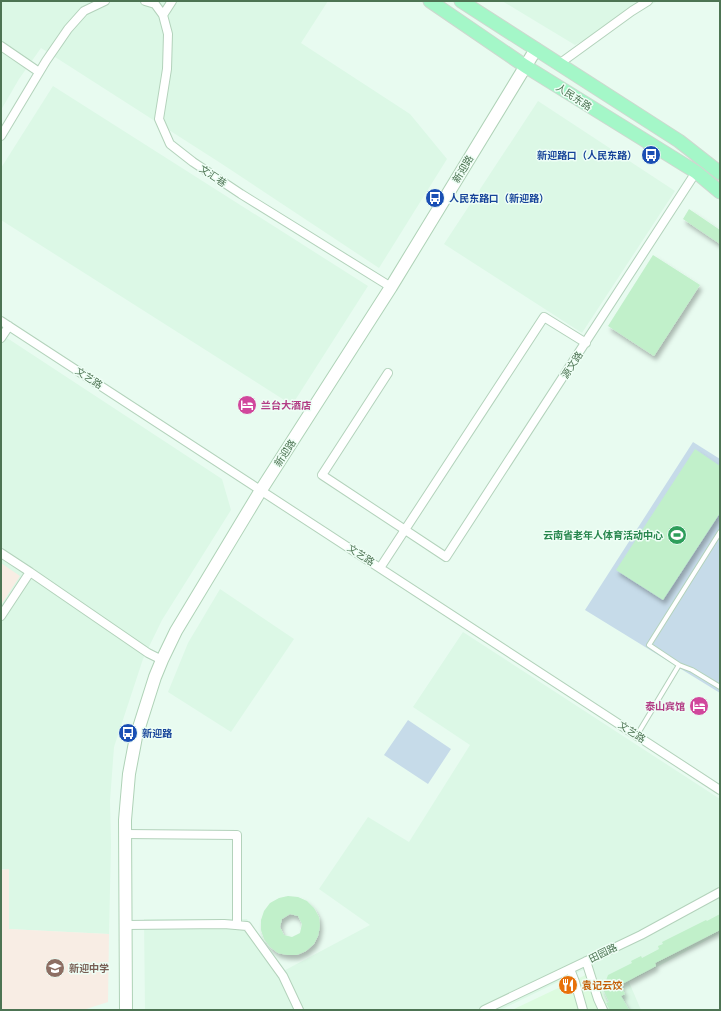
<svg xmlns="http://www.w3.org/2000/svg" width="721" height="1011" font-family="Raleway,'Noto Sans SC',sans-serif">
	<defs>
		<filter id="shadow"><feDropShadow dx="2.5" dy="4.5" stdDeviation="2" flood-color="#0004"/></filter>
	</defs>
	<rect width="100%" height="100%" fill="#e8fbf0"/>
	<path fill="#dcf8e6" d="M1,1H328L301,43L410,114L447,159L379,268L222,164L41,48L19,79L1,110Z
		M502,1H658L575,45Z
		M53,86L368,286L292,405L1,220V168Z
		M538,101L675,191L582,333L444,244Z
		M1,334L222,479L231,510L162,620L143,659L114,747L110,801L111,844L109,934L8,929L9,869H1Z
		M220,589L294,639L231,732L168,692L188,643Z
		M463,632L720,799V933L629,982L641,1010H599L587,968L500,1010H145L144,919H247L276,975L370,925L319,889L368,817L409,842L470,745L413,707Z"/>
	<path fill="#dcfbdf" d="M594,971L609,1010H512Z"/>
	<path fill="#f8ede4" d="M1,563L20,576L1,605Z
		M9,869V929L109,934L108,1002L83,1010H1V870Z"/>
	<path fill="#c6dbe9" d="M693,442L720,459V693L585,610Z
		M408,720L451,749L428,784L384,755Z"/>
	<path fill="#c1f0ca" fill-rule="evenodd" filter="url(#shadow)" d="M689,209L720,230V244L683,219Z
		M653,255L700,285L654,356L608,326Z
		M695,449L720,466V513L663,600L616,570Z
		M288,896L298,897L307,901L314,908L319,917L320,926L318,936L314,944L306,951L297,955H287L278,953L270,947L264,939L261,930V920L264,911L270,903L279,898ZM290,914L298,916L302,924L300,933L292,937L284,935L280,927L282,919Z
		M720,914V930L655,963L656,966L620,985L625,994L621,996L629,1010H610L606,1003L609,1002L603,989L608,975L632,963L631,961L641,956L642,958L659,949L658,946L663,944L662,942L706,920L707,921Z"/>
	<g fill="none" stroke-linecap="round" stroke-linejoin="round">
		<defs>
			<path id="lane" d="M679,665L692,670L720,687
				M637,735L679,665L649,645L720,532"/>
			<path id="street" d="M145,1L155,4L163,15L168,34L167,69L159,119L170,144L193,162L241,194L391,287
				M163,15L172,1
				M1,46L39,72
				M559,64L632,11L648,1
				M1,136L46,61L68,29L84,11L105,1
				M1,321L720,790
				M1,338L9,326
				M388,373L322,475L446,557L696,172
				M1,553L30,572L1,616
				M380,568L544,317L586,343
				M30,572L148,653L162,660
				M125,834L237,835V925
				M126,925L224,924L247,926L283,976L299,1010
				M586,961L598,999L603,1010
				M570,969L575,982L583,1010
				M484,1010L641,935L720,892"/>
			<path id="secondary" d="M126,1010L125,820L129,774L136,737L155,677L162,660L176,631L261,490L391,287L536,49"/>
			<path id="primary" d="M430,1L525,66L696,172L720,192
				M461,1L679,141L720,173"/>
		</defs>
		<use href="#lane" stroke="#b3d2bb" stroke-width="6"/>
		<use href="#street" stroke="#b3d2bb" stroke-width="10"/>
		<use href="#secondary" stroke="#afd2b7" stroke-width="14"/>
		<use href="#primary" stroke="#cdd8cf" stroke-width="15"/>
		<use href="#lane" stroke="#fff" stroke-width="4"/>
		<use href="#street" stroke="#fff" stroke-width="8"/>
		<use href="#secondary" stroke="#fff" stroke-width="12"/>
		<use href="#primary" stroke="#a4f7c8" stroke-width="13"/>
	</g>
	<defs>
		<symbol id="bus-disc" viewBox="-11 -11 22 22"><circle r="9.5" fill="#1a4fb4" stroke="#eefef5"/><path d="M-5-6H5V4H4V6H2V4H-2V6H-4V4H-5ZM-3.5-4V0h7V-4ZM-3.5 1.2v1.5H-2V1.2ZM2 1.2v1.5H3.5V1.2Z" fill="#fff"/></symbol>
		<symbol id="hotel-disc" viewBox="-11 -11 22 22"><circle r="9.5" fill="#d1479c" stroke="#eefef5"/><path d="M-6-4.5h1.5V1H6V5H4.5V3h-9V5H-6ZM-4 0a1.8 1.8 0 1 1 3.6 0ZM.5 0V-2.5h3Q6-2.5 6 0Z" fill="#fff"/></symbol>
		<symbol id="stadium-disc" viewBox="-11 -11 22 22"><circle r="9.5" fill="#2e9e5b" stroke="#eefef5"/><path d="M0-5a6.5 5 0 1 0 0 10a6.5 5 0 1 0 0-10ZM-3.5-1.8h7v3.6h-7Z" fill="#fff"/></symbol>
		<symbol id="school-disc" viewBox="-11 -11 22 22"><circle r="9.5" fill="#8d6e63" stroke="#eefef5"/><path d="M0-5L7-2L0 1L-7-2ZM-4 1L0 2.5L4 1V4Q0 6-4 4Z" fill="#fff"/></symbol>
		<symbol id="restaurant-disc" viewBox="-11 -11 22 22"><circle r="9.5" fill="#e8710a" stroke="#eefef5"/><path d="M-5-6h1v4h1v-4h1v4h1v-4h1v5L-1.5 .5V6h-2V.5L-5-1ZM5-6V6H3V1.5H1.5Q1.5-4 5-6Z" fill="#fff"/></symbol>
	</defs>
	<g fill-rule="evenodd">
		<use href="#bus-disc" x="640" y="144" width="22" height="22"/>
		<use href="#bus-disc" x="424" y="187" width="22" height="22"/>
		<use href="#hotel-disc" x="236" y="394" width="22" height="22"/>
		<use href="#stadium-disc" x="666" y="524" width="22" height="22"/>
		<use href="#hotel-disc" x="688" y="695" width="22" height="22"/>
		<use href="#bus-disc" x="117" y="722" width="22" height="22"/>
		<use href="#school-disc" x="44" y="957" width="22" height="22"/>
		<use href="#restaurant-disc" x="557" y="974" width="22" height="22"/>
	</g>
	<g text-anchor="middle" dominant-baseline="central" stroke-width="3" stroke-linejoin="round" paint-order="stroke">
		<g font-size="10" fill="#4d7453" stroke="#eefef5">
			<text transform="translate(574 97) rotate(33)">人民东路</text>
			<text transform="translate(463 169) rotate(-59)">新迎路</text>
			<text transform="translate(213 176) rotate(34)">文汇巷</text>
			<text transform="translate(572 365) rotate(-57)">源文路</text>
			<text transform="translate(89 378) rotate(33)">文艺路</text>
			<text transform="translate(285 453) rotate(-57)">新迎路</text>
			<text transform="translate(361 555) rotate(33)">文艺路</text>
			<text transform="translate(632 732) rotate(33)">文艺路</text>
			<text transform="translate(603 953) rotate(-26)">田园路</text>
		</g>
		<g font-size="10" font-weight="bold" fill="#164399" stroke="#eefef5" text-anchor="start">
			<text x="637" y="155" text-anchor="end">新迎路口（人民东路）</text>
			<text x="449" y="198">人民东路口（新迎路）</text>
			<text x="142" y="733">新迎路</text>
		</g>
		<g font-size="10" font-weight="bold" fill="#b23c85" stroke="#eefef5" text-anchor="start">
			<text x="261" y="405">兰台大酒店</text>
			<text x="685" y="706" text-anchor="end">泰山宾馆</text>
		</g>
		<g font-size="10" font-weight="bold" fill="#27864d" stroke="#eefef5" text-anchor="end">
			<text x="663" y="535">云南省老年人体育活动中心</text>
		</g>
		<g font-size="10" font-weight="bold" fill="#785e54" stroke="#eefef5" text-anchor="start">
			<text x="69" y="968">新迎中学</text>
		</g>
		<g font-size="10" font-weight="bold" fill="#c56008" stroke="#eefef5" text-anchor="start">
			<text x="582" y="985">袁记云饺</text>
		</g>
	</g>
	<rect width="721" height="1011" fill="none" stroke="#4d7453" stroke-width="4"/>
</svg>
